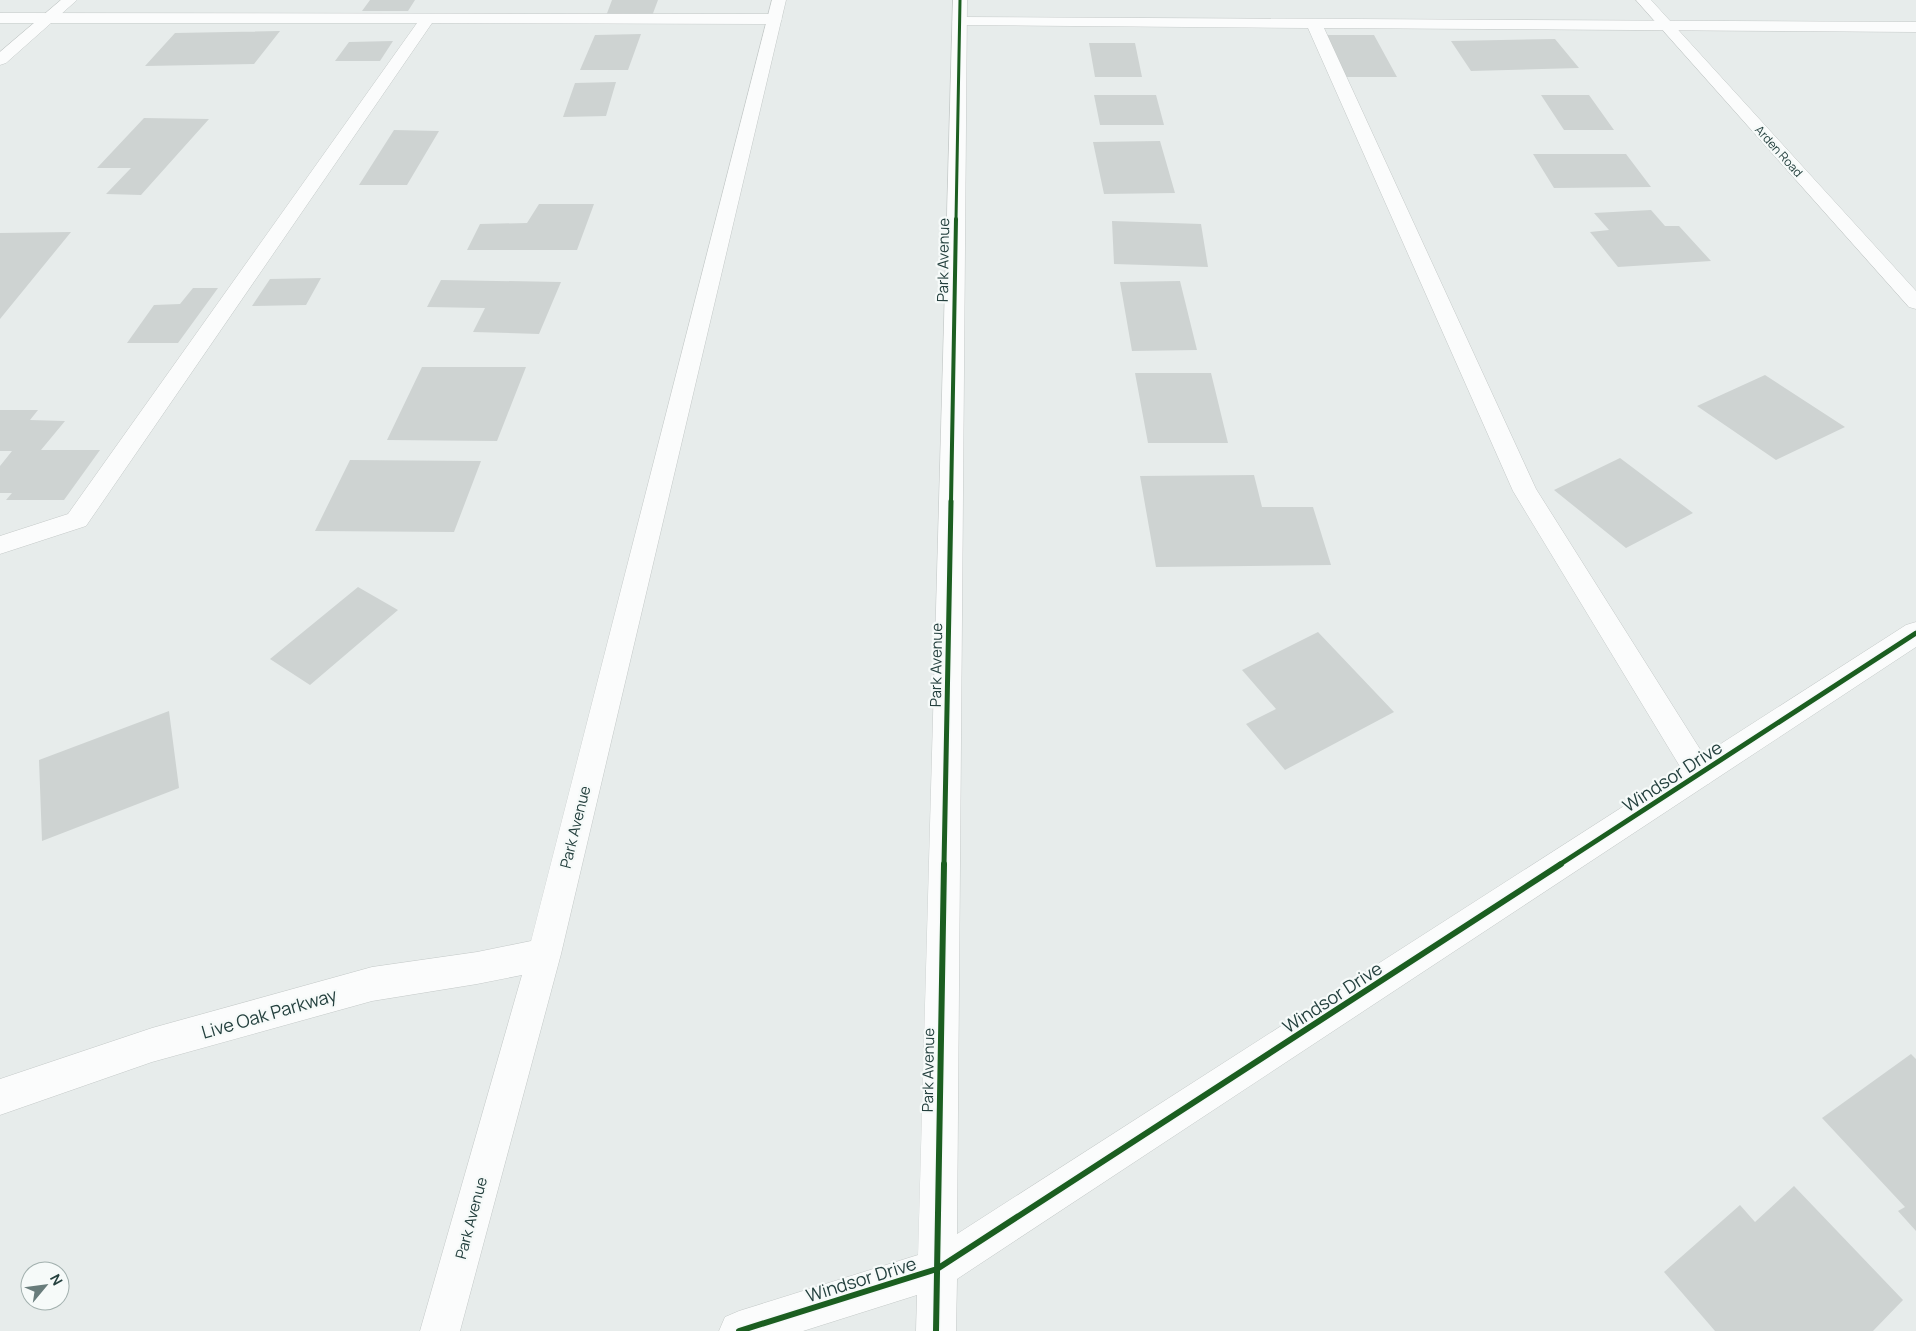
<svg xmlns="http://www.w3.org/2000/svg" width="1916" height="1331" font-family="Manrope,sans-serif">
	<rect width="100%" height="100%" fill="#e7eceb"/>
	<path fill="#ced3d2" d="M370,0H415L408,11H362Z
		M612,0H658L652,16H606Z
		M280,31L254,64L145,66L175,33Z
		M641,34L628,70H580L595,35Z
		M1326,35H1374L1397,77H1346Z
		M1555,39L1579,68L1471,71L1451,41Z
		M393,41L380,61H335L349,42Z
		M1089,43H1135L1142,77H1095Z
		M616,82L606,116L563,117L575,83Z
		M1094,95H1156L1164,125H1100Z
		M1541,95H1589L1614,130H1564Z
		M144,118L209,119L141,195L106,194L131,168H97Z
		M394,130L439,131L407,185H359Z
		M1160,141L1175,193L1104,194L1093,142Z
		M1533,154H1626L1651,187L1554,188Z
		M539,204H594L577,250H467L480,224L527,223Z
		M1651,210L1665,226H1679L1711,261L1618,267L1590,232L1609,230L1594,213Z
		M1112,221L1201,224L1208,267L1114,264Z
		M71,232L0,319V233Z
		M321,278L306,305L252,306L270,279Z
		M441,280L561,282L539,334L473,332L485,308L427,307Z
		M1180,281L1197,350L1132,351L1120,282Z
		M193,288H218L178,343H127L154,305L180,304Z
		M422,367H526L497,441L387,440Z
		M1135,373H1211L1228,443H1148Z
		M1765,375L1845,427L1776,460L1697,406Z
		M0,410H38L30,420L65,421L41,450H100L64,500H6L12,493H0V466L12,451H0Z
		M1620,458L1693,513L1626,548L1554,490Z
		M350,460L481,461L454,532L315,531Z
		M1254,475L1262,507H1313L1331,565L1156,567L1140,476Z
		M358,587L398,610L310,685L270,659Z
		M1318,632L1394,712L1285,770L1246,724L1276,709L1242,670Z
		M169,711L179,788L42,841L39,760Z
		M1911,1054L1916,1059V1231L1898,1211L1905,1207L1822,1118Z
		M1794,1186L1903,1300L1873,1331H1715L1664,1272L1740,1205L1755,1222Z"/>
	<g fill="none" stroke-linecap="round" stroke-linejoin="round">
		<defs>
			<path id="service" d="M0,13L774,14L779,16L782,19L779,22L774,24L432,23L86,526L0,554V536L68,514L417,23H0Z
				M960,17L1916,22V32L1324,28L1536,489L1710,765L1715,774L1710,783L1700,787L1690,783L1513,491L1308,28L955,25L952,22L955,19Z"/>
			<path id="minor" d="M61,0H77L6,63L0,65V52Z
				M772,0H786L561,954L460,1331H420L522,975L477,984L372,1001L152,1062L0,1115V1079L152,1028L372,967L477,952L531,941Z
				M953,0H967L957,1234L1906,625L1916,622V647L957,1279L956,1331H916L917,1295L803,1331H719L725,1317L739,1311L918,1255Z
				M1636,0H1651L1916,291V309L1909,307Z"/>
		</defs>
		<use href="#service" stroke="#c4c9c8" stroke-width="1"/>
		<use href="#minor" stroke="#c4c9c8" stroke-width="1"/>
		<use href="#service" fill="#fbfcfc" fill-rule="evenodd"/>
		<use href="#minor" fill="#fbfcfc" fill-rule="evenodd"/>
		<defs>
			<path id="cycleway-far3" d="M956,220L960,0"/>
			<path id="cycleway-far2" d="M951,502L956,219"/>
			<path id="cycleway-far1" d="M944,865L951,501
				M1559,865L1916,633"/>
			<path id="cycleway" d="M739,1331L937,1269L1561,864
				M936,1331L944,864"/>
		</defs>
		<use href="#cycleway-far3" stroke="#f6faf9" stroke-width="5"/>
		<use href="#cycleway-far2" stroke="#f6faf9" stroke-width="6"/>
		<use href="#cycleway-far1" stroke="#f6faf9" stroke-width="8"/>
		<use href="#cycleway" stroke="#f6faf9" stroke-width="9"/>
		<use href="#cycleway-far3" stroke="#1b5e20" stroke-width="3"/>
		<use href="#cycleway-far2" stroke="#1b5e20" stroke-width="4"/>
		<use href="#cycleway-far1" stroke="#1b5e20" stroke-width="5"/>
		<use href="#cycleway" stroke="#1b5e20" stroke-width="6"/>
	</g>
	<g text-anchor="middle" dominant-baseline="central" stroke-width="4.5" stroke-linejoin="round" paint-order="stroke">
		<g font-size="12" fill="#24403e" stroke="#f6faf9">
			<text transform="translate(1779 151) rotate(48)">Arden Road</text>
		</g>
		<g font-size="15" fill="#24403e" stroke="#f6faf9">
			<text transform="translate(943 260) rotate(-89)">Park Avenue</text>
			<text transform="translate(936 665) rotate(-89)">Park Avenue</text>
			<text transform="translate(575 827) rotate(-76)">Park Avenue</text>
			<text transform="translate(928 1070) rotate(-89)">Park Avenue</text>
			<text transform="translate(471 1218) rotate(-75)">Park Avenue</text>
		</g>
		<g font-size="18" fill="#24403e" stroke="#f6faf9">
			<text transform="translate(1672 776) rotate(-33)">Windsor Drive</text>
			<text transform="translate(1332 997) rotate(-33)">Windsor Drive</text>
			<text transform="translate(269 1013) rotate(-16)">Live Oak Parkway</text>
			<text transform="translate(861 1279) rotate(-17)">Windsor Drive</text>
		</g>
	</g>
	<g transform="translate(45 1286) rotate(61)"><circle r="24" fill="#f6faf9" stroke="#a2b0ae"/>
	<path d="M0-4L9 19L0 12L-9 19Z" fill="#687c7b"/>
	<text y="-8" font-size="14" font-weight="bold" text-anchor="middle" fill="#24403e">N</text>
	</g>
</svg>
